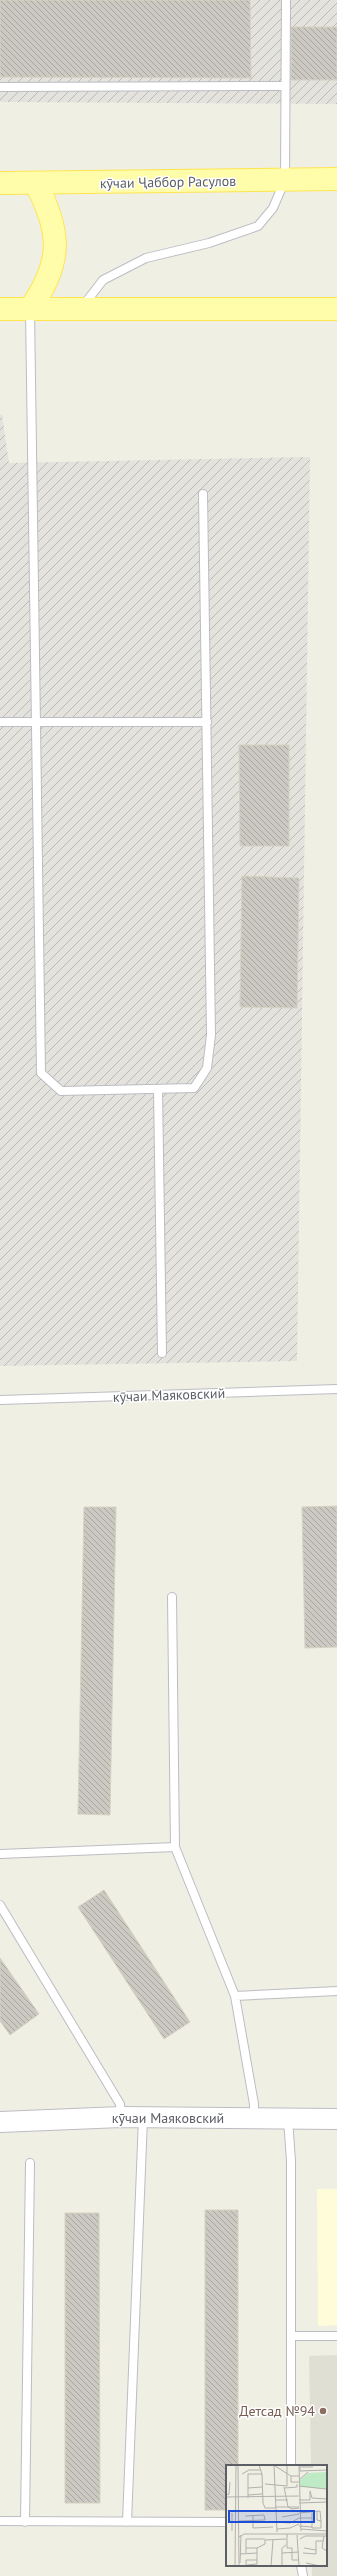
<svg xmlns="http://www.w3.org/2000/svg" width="337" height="2576" font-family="'PT Sans',sans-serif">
	<defs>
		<pattern id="industrial-furrows" width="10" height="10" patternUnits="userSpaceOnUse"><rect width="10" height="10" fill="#e3e2dc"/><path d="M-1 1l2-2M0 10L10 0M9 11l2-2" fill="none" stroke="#bbbab6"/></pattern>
		<pattern id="building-back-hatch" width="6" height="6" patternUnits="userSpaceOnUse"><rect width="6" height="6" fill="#cbc9c1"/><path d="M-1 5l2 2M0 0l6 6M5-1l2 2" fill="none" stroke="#a8a6a1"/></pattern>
	</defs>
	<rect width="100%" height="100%" fill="#f0efe4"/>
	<path fill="#fffcda" d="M317,2189H337V2325L318,2326Z"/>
	<path fill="url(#industrial-furrows)" d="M0,0H337V104L0,102Z
		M0,415H2L9,463L310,457L297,1361L0,1366Z"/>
	<path fill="#e0dfd3" d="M337,2355V2576H312V2565H326V2466H311L309,2356Z"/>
	<path fill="url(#building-back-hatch)" stroke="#d5d2c2" d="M0,0H250L251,78L0,77Z
		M291,27H337V80H291Z
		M239,745H289V846H240Z
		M242,876L299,878L297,1008L240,1007Z
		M337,1506V1647L305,1648L302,1507Z
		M84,1507H116L110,1815L78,1814Z
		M104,1890L190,2022L164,2039L78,1907Z
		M0,1958L39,2014L10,2035L0,2021Z
		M205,2210H238V2466H227V2510H205Z
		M65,2213H99L100,2503H65Z"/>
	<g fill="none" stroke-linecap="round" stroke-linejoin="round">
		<defs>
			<path id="service" d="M0,87L285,86
				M83,306L103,280L146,258L209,243L258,226L273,208L285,180L286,0
				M30,310L41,1073L61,1091L194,1088L207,1068L211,1035L203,494
				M0,722H207
				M158,1089L162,1353
				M0,1400L337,1389
				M172,1597L175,1847L235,1996L254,2104V2118
				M0,1854L175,1847
				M0,1905L120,2104L121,2117
				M235,1996L337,1991
				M288,2119L291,2161V2466
				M291,2336H337
				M0,2521L227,2522
				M25,2522L30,2163
				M127,2522L143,2118
				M301,2565L303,2576"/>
			<path id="tertiary" d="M0,2122L121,2117L337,2119"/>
			<path id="primary" d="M0,183L337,179
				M0,309H337
				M30,309C62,263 62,233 36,184"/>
		</defs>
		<use href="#service" stroke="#bcbdc4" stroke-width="10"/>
		<use href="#tertiary" stroke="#bcbdc4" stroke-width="22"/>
		<use href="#primary" stroke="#fee54f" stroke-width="24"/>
		<use href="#service" stroke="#fff" stroke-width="8"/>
		<use href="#tertiary" stroke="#fff" stroke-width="20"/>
		<use href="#primary" stroke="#fffdaa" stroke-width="22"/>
	</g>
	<circle fill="#8d6e63" stroke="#fff" stroke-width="1.5" cx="323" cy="2411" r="4"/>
	<g text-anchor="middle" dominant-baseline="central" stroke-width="3" stroke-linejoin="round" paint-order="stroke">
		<g font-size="14" fill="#5c5f66" stroke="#fff">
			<text transform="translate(168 182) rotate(-1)">кӯчаи Ҷаббор Расулов</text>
			<text transform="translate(169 1395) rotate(-2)">кӯчаи Маяковский</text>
			<text x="168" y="2118">кӯчаи Маяковский</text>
		</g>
		<g font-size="14" fill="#785e54" stroke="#fff" text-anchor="end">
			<text x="315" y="2411">Детсад №94</text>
		</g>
	</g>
	<g transform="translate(226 2465)">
		<rect width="101" height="101" fill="#f0efe4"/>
		<path d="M101,7V24L74,22V15L82,8Z" fill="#beeac5"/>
		<path fill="none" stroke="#b1b1ae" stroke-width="1" d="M12,0L13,101M33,0L36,9L37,38L39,43H49M48,0L51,67M73,0L75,66M49,1L65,11H73M73,2H87M74,3V6L101,5M16,9L23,5H34M65,11V17H73M73,15L82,7M39,19L61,21V0M73,21L100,24M58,22L62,42L66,44L73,43M22,23L36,22M59,23L71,22V19M84,26L86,33L101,34M0,30L3,29L4,17M22,30L36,29M0,32L73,31M22,33V9H36M49,35H62M73,35H84V26M73,38L101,37M49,42H73M6,48V66M73,48L94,46L95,56M86,48V63H95V56L91,55V46M27,50V63L47,62M56,52L73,49M73,53H86M13,56L39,55L38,50L19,51M49,57L64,58L73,53M73,61L86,62M51,64L64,63L73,59M75,64L101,66M61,69V83H66V95H73M71,70L73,101M98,71L96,83L101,86M13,72L18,69H101M74,74L79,71H101M60,80L56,83V88L73,87M31,83L39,79V75L60,74M78,83L90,85M20,88V74H39M56,88V101M77,88L90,89V76H97M14,89L31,88V83H20M14,98L15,70M80,98L94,101M21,100L31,99V95M9,101L10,0M20,101V95H31V88M45,101L47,75"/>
		<path fill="#1d4ed8" fill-opacity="0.15" stroke="#1d4ed8" stroke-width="2" d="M3,46H88V57H3Z"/>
		<rect width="101" height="101" fill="none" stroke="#5c5f66" stroke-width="2"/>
	</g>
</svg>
